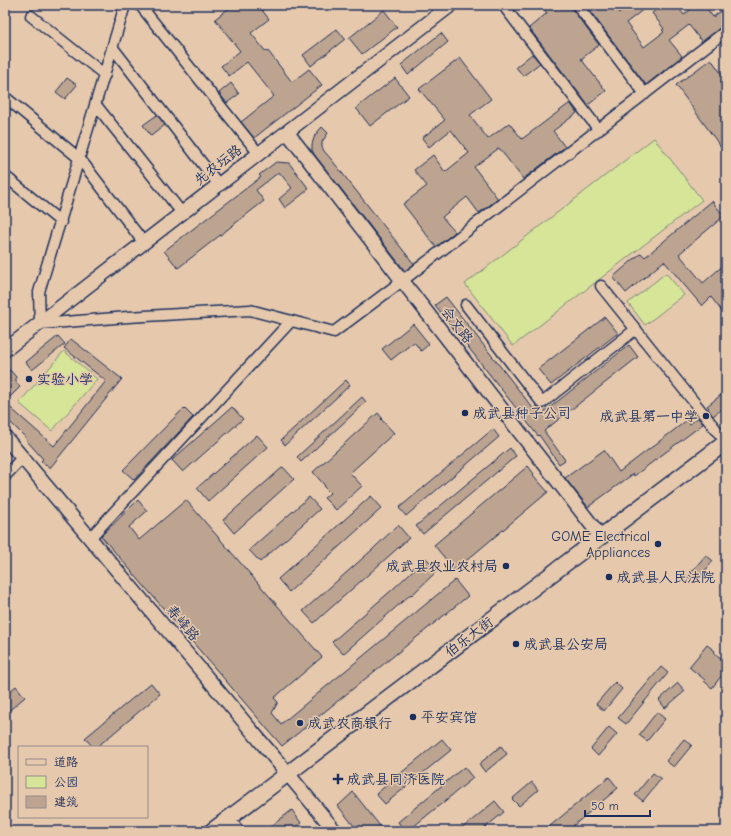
<svg xmlns="http://www.w3.org/2000/svg" width="731" height="836" font-family="'Comic Neue','LXGW WenKai TC',sans-serif">
	<rect width="100%" height="100%" fill="#e6c9ad"/>
	<filter id="ink" filterUnits="userSpaceOnUse"><feTurbulence type="fractalNoise" baseFrequency=".025" numOctaves="2"/><feDisplacementMap in="SourceGraphic" scale="8" xChannelSelector="R" yChannelSelector="G"/><feConvolveMatrix kernelMatrix="1 2 1 2 8 2 1 2 1" color-interpolation-filters="sRGB"/></filter>
	<g filter="url(#ink)">
		<path fill="#d7e598" stroke="#798a7b" d="M654,138L702,200L513,346L465,284Z
			M666,273L684,295L645,325L628,303Z
			M64,351L97,379L52,431L19,403Z"/>
		<path fill="#bda490" stroke="#1b2f5e" d="M233,5H258L269,19L251,33L266,52L268,51L292,82L309,69L322,85L254,138L241,122L274,96L247,62L229,76L221,66L240,51L215,19Z
			M541,5H571L572,9L599,45L581,59L606,91L588,105L529,28L547,13Z
			M597,5H613L619,13L629,5H649L626,23L644,47L664,32L662,30L664,29L652,13L662,5H676L684,15L696,5H704L713,17L726,7V23L702,42L689,25L669,40L682,56L646,85L590,11Z
			M384,10L397,27L362,54L349,38Z
			M337,29L345,39L311,66L303,55Z
			M441,33L448,42L408,75L401,65Z
			M532,54L540,63L523,76L516,67Z
			M460,58L491,99L470,115L488,139L509,123L522,139L570,103L577,113L553,131L565,147L523,179L499,148L474,167L498,199L479,213L467,197L442,217L455,232L436,247L403,204L427,186L414,170L433,155L445,172L469,153L451,130L429,147L422,138L445,120L419,89Z
			M711,59L726,80V154L676,85Z
			M67,78L77,85L65,99L56,92Z
			M395,78L409,96L370,126L356,108Z
			M231,83L239,94L227,103L219,93Z
			M157,115L165,125L151,136L143,125Z
			M322,127L328,133L322,142V147L324,151L331,159L414,264L405,271L314,154L312,150V144L315,135Z
			M276,162L289,163L309,189L285,208L279,199L292,188L279,172L256,190L264,201L178,268L164,251L261,177L259,175Z
			M712,201L724,216L679,254L703,283L726,263V317L711,297L702,306L664,261L626,293L613,277L641,253L645,257Z
			M446,297L539,416L629,345L638,357L544,431L565,460L559,464L539,435L538,436L435,305Z
			M605,317L618,333L551,385L538,369Z
			M413,324L429,344L421,351L414,342L391,360L382,349Z
			M58,336L65,344L32,370L26,362Z
			M71,339L122,379L50,468L41,461L43,459L27,441L25,437L5,417V403L54,446L106,381L64,348Z
			M10,370L16,377V382L20,387L5,402V374Z
			M346,380L350,385L285,445L281,440Z
			M726,391V406L713,416L708,409L709,408L707,406Z
			M362,397L366,402L301,462L297,457Z
			M232,407L243,419L183,472L172,460Z
			M184,408L193,417L134,480L123,470Z
			M378,413L382,418L381,419L394,433L350,473L362,486L336,510L324,498L330,493L324,487L325,486L313,472Z
			M698,418L703,424L634,476L633,474L588,507L565,478L604,450L619,472L686,421L690,424Z
			M493,429L499,437L406,516L399,508Z
			M257,435L268,447L208,501L197,488Z
			M510,448L516,456L423,534L416,526Z
			M528,466L534,474L533,475L548,492L454,571L448,563V562L434,545Z
			M283,467L294,479L234,533L223,520Z
			M371,496L382,508L289,592L278,579Z
			M309,497L320,509L260,562L249,550Z
			M138,500L147,511L129,527L139,540L186,500L322,657L274,698L278,702L272,713L281,724L455,580L468,596L282,746L101,536Z
			M398,525L409,538L314,623L303,611L372,550Z
			M706,555L713,561L695,583L687,577Z
			M426,558L438,570L412,595L411,594L343,654L332,642L393,589Z
			M707,645L715,651L714,653L726,662V670L712,688L704,681L705,680L689,667Z
			M661,667L668,673L626,724L618,718Z
			M615,682L622,689L604,711L596,704Z
			M151,683L160,694L97,747H93L85,738Z
			M678,683L685,691L665,708L659,700Z
			M16,686L25,697L5,714V695Z
			M657,712L665,719L647,741L639,735Z
			M609,727L617,734L598,756L591,749Z
			M442,739L451,750L385,804L376,794Z
			M684,739L692,745L674,767L666,761Z
			M501,746L507,754L485,772L479,764Z
			M464,767L473,778L408,831H405L398,822Z
			M653,773L661,779L643,801L635,795Z
			M609,777L618,788L567,831H544Z
			M532,782L538,790L519,806L512,799Z
			M353,792L384,831H358L338,806Z
			M495,801L504,812L481,831H459Z
			M292,810L301,823L290,831H265Z"/>
		<g fill="none" stroke-linecap="round" stroke-linejoin="round">
			<defs>
				<path id="minor" d="M125,5L39,292L40,324L128,317L250,310L334,332L402,281L726,31
					M140,5L259,154
					M503,5L599,130
					M577,5L645,94
					M31,16L105,75
					M113,48L219,185
					M5,97L80,159L144,243
					M96,105L182,213
					M5,176L61,222
					M601,286L726,442
					M466,305L542,403L636,329
					M5,476L23,457
					M90,538L291,321
					M229,819L239,831"/>
				<path id="tertiary" d="M287,132L601,537
					M5,350L451,5
					M5,437L288,774L335,831"/>
				<path id="secondary" d="M212,831L726,442"/>
			</defs>
			<use href="#minor" stroke="#1b2f5e" stroke-width="13"/>
			<use href="#tertiary" stroke="#1b2f5e" stroke-width="16"/>
			<use href="#secondary" stroke="#1b2f5e" stroke-width="18"/>
			<use href="#minor" stroke="#e6c9ad" stroke-width="10"/>
			<use href="#tertiary" stroke="#e6c9ad" stroke-width="13"/>
			<use href="#secondary" stroke="#e6c9ad" stroke-width="15"/>
		</g>
	</g>
	<g fill="#1b2f5e" stroke="#e6c9ad" stroke-width="1.5">
		<circle cx="29" cy="379" r="4"/>
		<circle cx="465" cy="413" r="4"/>
		<circle cx="706" cy="416" r="4"/>
		<circle cx="658" cy="544" r="4"/>
		<circle cx="506" cy="566" r="4"/>
		<circle cx="609" cy="577" r="4"/>
		<circle cx="516" cy="644" r="4"/>
		<circle cx="413" cy="717" r="4"/>
		<circle cx="300" cy="723" r="4"/>
		<path d="M336 773h4v4h4v4h-4v4h-4v-4h-4v-4h4z"/>
	</g>
	<g text-anchor="middle" dominant-baseline="central" stroke-width="3" stroke-linejoin="round" paint-order="stroke">
		<g font-size="14" fill="#1b2f5e" stroke="#e6c9ad">
			<text transform="translate(218 165) rotate(-38)">先农坛路</text>
			<text transform="translate(457 325) rotate(52)">会文路</text>
			<text transform="translate(183 623) rotate(50)">寿峰路</text>
			<text transform="translate(469 637) rotate(-37)">伯乐大街</text>
		</g>
		<g font-size="14" fill="#1b2f5e" stroke="#e6c9ad" text-anchor="start">
			<text x="37" y="379">实验小学</text>
			<text x="473" y="413">成武县种子公司</text>
			<text x="698" y="416" text-anchor="end">成武县第一中学</text>
			<text x="650" y="536" text-anchor="end">GOME Electrical<tspan x="650" dy="16">Appliances</tspan></text>
			<text x="498" y="566" text-anchor="end">成武县农业农村局</text>
			<text x="617" y="577">成武县人民法院</text>
			<text x="524" y="644">成武县公安局</text>
			<text x="421" y="717">平安宾馆</text>
			<text x="308" y="723">成武农商银行</text>
			<text x="347" y="779">成武县同济医院</text>
		</g>
	</g>
	<rect width="731" height="836" fill="none" stroke="#e6c9ad" stroke-width="20"/>
	<rect x="10" y="10" width="711" height="816" fill="none" stroke="#1b2f5e" stroke-width="1.5" filter="url(#ink)"/>
	<rect x="18" y="746" width="130" height="72" fill="#e6c9ad" stroke="#958b8d"/>
	<rect x="26" y="759" width="20" height="6" fill="#e6c9ad" stroke="#958b8d"/>
	<text x="54" y="766" font-size="12" fill="#1b2f5e">道路</text>
	<rect x="26" y="776" width="20" height="12" fill="#d7e598" stroke="#958b8d"/>
	<text x="54" y="786" font-size="12" fill="#1b2f5e">公园</text>
	<rect x="26" y="796" width="20" height="12" fill="#bda490" stroke="#958b8d"/>
	<text x="54" y="806" font-size="12" fill="#1b2f5e">建筑</text>
	<path d="M585 810v6h65v-6" fill="none" stroke="#1b2f5e" stroke-width="2"/>
	<text x="591" y="810" font-size="12" fill="#1b2f5e" stroke="#e6c9ad" stroke-width="3" paint-order="stroke">50 m</text>
</svg>
